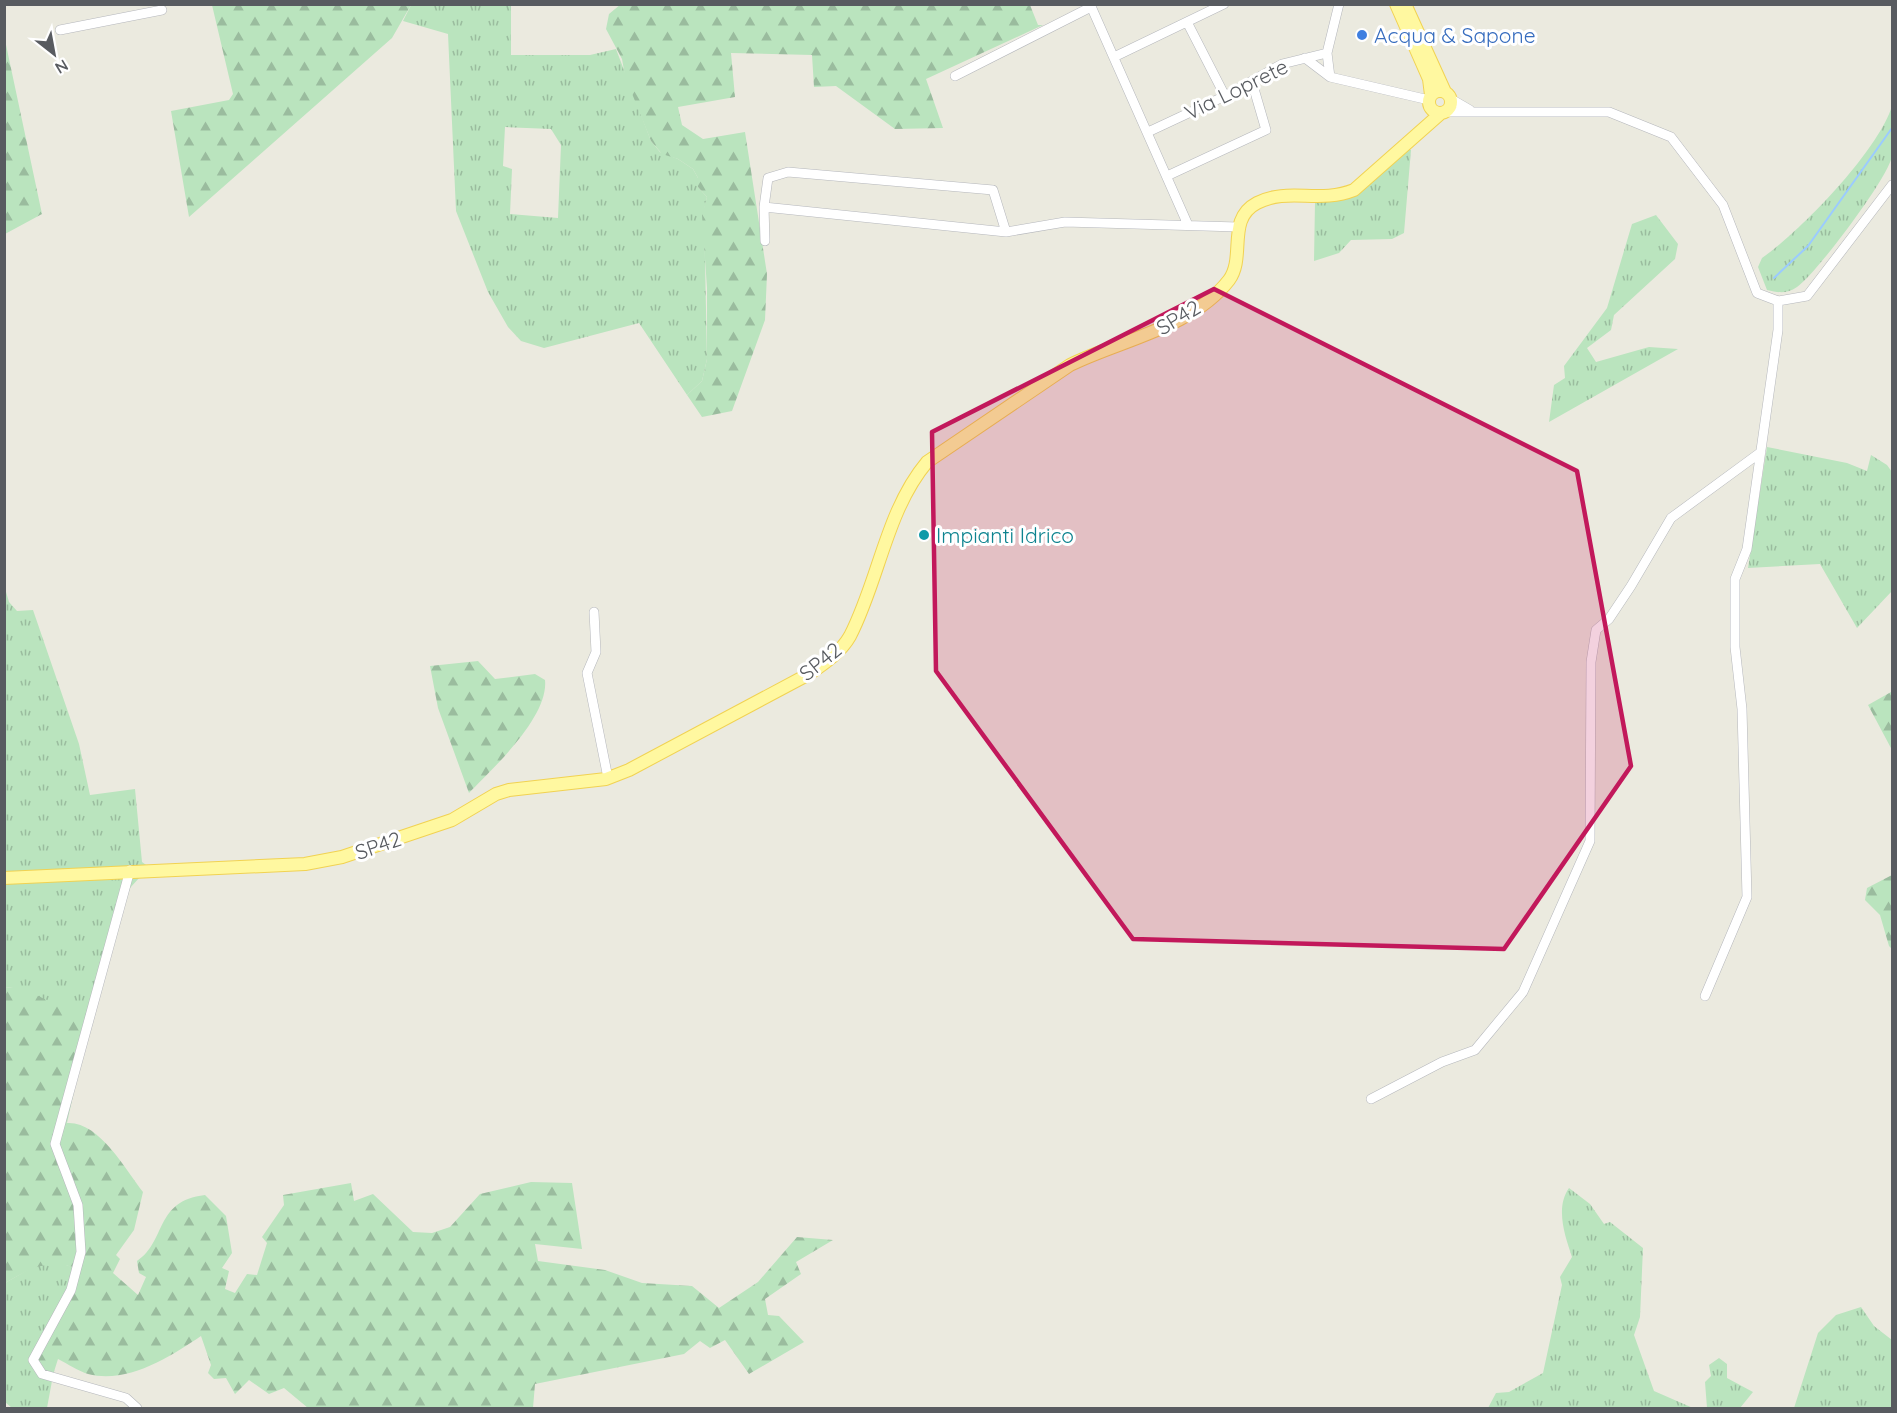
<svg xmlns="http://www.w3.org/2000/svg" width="1897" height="1413" font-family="Quicksand,sans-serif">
	<defs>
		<pattern id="grass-tufts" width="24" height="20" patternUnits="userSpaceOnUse" patternTransform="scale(1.5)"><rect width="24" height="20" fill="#bae4be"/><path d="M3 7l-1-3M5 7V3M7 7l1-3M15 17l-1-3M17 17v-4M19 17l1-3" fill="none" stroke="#9abc9e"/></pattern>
		<pattern id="forest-firs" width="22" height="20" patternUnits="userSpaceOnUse" patternTransform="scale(1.5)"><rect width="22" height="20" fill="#bae4be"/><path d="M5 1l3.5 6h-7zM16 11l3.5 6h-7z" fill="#9abc9e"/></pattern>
	</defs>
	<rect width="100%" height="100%" fill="#ebeadf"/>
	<path fill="url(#grass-tufts)" fill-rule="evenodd" d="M411,5H511V55H590L616,49L651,141L660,152L678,159L693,169L698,178V187L707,197L704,210L707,359L702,381L687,395L639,323L544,348L521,341L508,327L488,292L456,211L448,34L403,21ZM505,127L551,129L561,145L558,218L510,214L512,169L503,166Z
		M1892,106C1893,120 1895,141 1892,156C1889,177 1816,274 1797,287C1787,294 1779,293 1767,290L1758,267L1762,258C1801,231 1878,151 1892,106Z
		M1408,148L1411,150L1404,233L1392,239L1351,240L1339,253L1314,261L1315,202L1353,197Z
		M1656,215L1678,244L1675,259L1614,315L1611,330L1587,348L1596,362L1649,347L1678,349L1549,422L1554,385L1565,378L1564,366L1607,308L1632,224Z
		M1767,447L1847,463L1867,471L1871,455L1887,465L1892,472V591L1857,628L1820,564L1748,568Z
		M4,585L9,602L17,611L33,610L79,744L90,795L135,789L142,862L149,867L5,875Z
		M140,877L130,888L91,1015L87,1006C74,1006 62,1007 49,1003C31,997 25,984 5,988L4,882Z
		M1569,1188L1590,1204L1604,1224L1610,1222L1643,1248L1640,1317L1634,1335L1654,1391L1693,1408H1488L1496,1393L1509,1392L1543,1373L1562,1285L1560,1277L1572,1257C1565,1236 1555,1208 1569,1188Z
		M55,1262L73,1267L47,1408H12L5,1402V1283L31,1268Z
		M1861,1307L1874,1326L1892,1340V1408H1794L1818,1333L1836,1315Z
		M1719,1358L1727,1364V1378L1753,1392L1740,1408H1707L1705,1382L1711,1376L1709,1365Z"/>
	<path fill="url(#forest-firs)" d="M621,4L1030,5L1038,25H1043L926,79L943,128L895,129L836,86L814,87L812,55L731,53L735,97L678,107L682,125L703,139L745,132L767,274L765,320L732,411L702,417L687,395L702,381L707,359V288L702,215L707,197L698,187V178L693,169L678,159L662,154L651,141L625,76L622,59L606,29L609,14Z
		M212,5H411L392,38L189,217L171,111L229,100L233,94Z
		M5,40L42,214L5,234H4Z
		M478,661L495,679L535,674L545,680C549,717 493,768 469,793L438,708L430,666Z
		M1891,692L1892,694V750L1868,705Z
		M1892,875V949L1889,946L1880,915L1865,900L1867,888Z
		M21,986C46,1001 57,1007 88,1005L91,1015L67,1123C99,1121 125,1169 143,1192L134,1230L116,1255L120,1259L113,1273L138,1295L146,1277L139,1273L137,1261C167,1241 154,1201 205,1195L226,1216L232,1253L222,1268L229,1271L225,1289L235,1293L247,1274L257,1275L267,1243L262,1237L284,1205L283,1195L351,1183L354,1201L373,1194L413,1232L432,1233L450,1227L480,1194L531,1182L572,1183L582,1249L535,1244L538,1261L605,1270L642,1283L692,1286L719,1308L758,1282L797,1237L833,1240L796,1262L801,1274L765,1299L768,1315L779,1316L804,1342L749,1374L725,1340L710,1348L700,1341L684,1354L535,1384L533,1408H308L284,1388L269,1394L249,1380L235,1394L226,1378L214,1379L208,1373L211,1365L201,1336C170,1357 128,1384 88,1374C78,1371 68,1364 58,1359L52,1378L30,1356L63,1304L73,1267C43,1260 30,1269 5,1283V988Z"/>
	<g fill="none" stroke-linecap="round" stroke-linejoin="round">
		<path stroke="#9bcbff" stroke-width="2" d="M1774,278L1808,246L1892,128"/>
		<defs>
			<path id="minor" d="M1090,4L1188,225
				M1187,22L1225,96
				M60,30L162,10
				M1114,57L1224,4
				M1305,58L1330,77L1429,100
				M955,76L1091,7
				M1330,77L1327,53L1339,4
				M1451,99L1470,110
				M1446,112H1609L1671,137L1723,205L1757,293L1778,301L1807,296L1892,185
				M1148,132L1225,96L1282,64L1327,53
				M1167,176L1266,130L1252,82
				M764,207L765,241
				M1006,232L993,190L788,172L768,178L764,207L1006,232L1065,222L1238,227
				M594,612L596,652L587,673L608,778
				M130,870L55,1144L78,1205L81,1252L71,1290L33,1360L42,1374L126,1398L137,1408
				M1705,996L1747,897L1742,709L1735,647V579L1747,549L1778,330V301
				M1371,1099L1442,1062L1475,1050L1523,992L1590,841L1591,662L1596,630L1609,619L1631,586L1671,518L1761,452"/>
			<path id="major" d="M1396,4L1429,79L1431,95
				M1405,4L1445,92
				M1429 102a11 11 0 1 1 22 0a11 11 0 1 1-22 0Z
				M4,878L305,864L342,857L452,820L496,794L509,790L606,779L629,770L809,674C824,664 841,652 850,636C879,580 886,511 927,462L1070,365C1120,340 1192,328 1229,280C1246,257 1226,219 1257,203C1288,187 1319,204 1354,190L1440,114"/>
		</defs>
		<use href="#minor" stroke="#b5b7bc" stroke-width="10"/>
		<use href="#major" stroke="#f1d252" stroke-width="14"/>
		<use href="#minor" stroke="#fff" stroke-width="9"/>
		<use href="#major" stroke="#fff8a0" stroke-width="12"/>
	</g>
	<path fill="#c2185b" fill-opacity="0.2" stroke="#c2185b" stroke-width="4.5" stroke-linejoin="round" d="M1214,289L1577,471L1631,766L1504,949L1133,939L936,671L932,432Z"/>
	<circle fill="#3f7fe0" stroke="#fff" stroke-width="2" cx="1362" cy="35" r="6"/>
	<circle fill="#0f9aa8" stroke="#fff" stroke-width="2" cx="924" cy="535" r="6"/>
	<g text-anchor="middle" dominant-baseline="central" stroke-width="6" stroke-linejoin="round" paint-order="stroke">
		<g font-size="21" fill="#366cbe" stroke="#fff" text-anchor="start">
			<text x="1374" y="35">Acqua &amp; Sapone</text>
		</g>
		<g font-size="21" fill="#585b60" stroke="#fff">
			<text transform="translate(1236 89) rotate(-26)">Via Loprete</text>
			<text transform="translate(1178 317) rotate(-31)">SP42</text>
			<text transform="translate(820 661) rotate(-39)">SP42</text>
			<text transform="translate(378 845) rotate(-19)">SP42</text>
		</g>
		<g font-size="21" fill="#0d838f" stroke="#fff" text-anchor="start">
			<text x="936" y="535">Impianti Idrico</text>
		</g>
	</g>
	<rect width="1897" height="1413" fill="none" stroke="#585b60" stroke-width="12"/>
	<g transform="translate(54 54) rotate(149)" stroke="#ffffff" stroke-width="4.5" paint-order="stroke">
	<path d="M0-4.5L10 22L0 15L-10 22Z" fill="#585b60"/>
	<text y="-9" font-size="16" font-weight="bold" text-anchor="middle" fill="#585b60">N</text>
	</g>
</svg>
